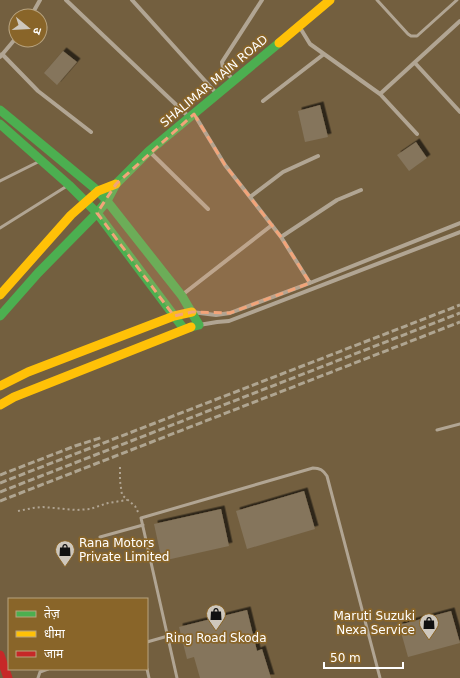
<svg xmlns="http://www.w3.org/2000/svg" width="460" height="678" font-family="'DejaVu Sans','Noto Sans Devanagari',sans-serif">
	<defs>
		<filter id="shadow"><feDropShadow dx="3.5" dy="-3.5" stdDeviation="0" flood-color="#0009"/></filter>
	</defs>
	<rect width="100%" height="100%" fill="#735f3f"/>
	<path fill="#85755c" filter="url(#shadow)" d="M63,51L77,62L57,85L44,73Z
		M320,105L328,137L305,142L298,111Z
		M416,142L427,158L409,171L397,155Z
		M304,491L315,529L247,549L236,511Z
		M221,509L229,546L162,561L154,524Z
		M247,610L257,651L262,649L271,678H200L194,657L187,659L179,627Z
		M451,611L460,643L408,657L399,625Z"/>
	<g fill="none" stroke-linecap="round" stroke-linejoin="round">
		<path stroke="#b1a593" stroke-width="2" stroke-dasharray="2 3" stroke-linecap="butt" d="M120,467V481L122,495L135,506L138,512
			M18,511L33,508L43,507L76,510L90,509L108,503L127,500"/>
		<path stroke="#b1a593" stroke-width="3" d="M377,0L408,34L411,36H417L457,0
			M0,181L40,161
			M0,228L67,186
			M437,430L460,424
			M100,537L143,525
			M147,642L168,636
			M147,669L149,678
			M38,678L40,672L48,669
			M177,678L141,518L313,468C320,468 323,470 327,476L380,678"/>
		<path stroke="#b1a593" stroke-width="4" d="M66,0L189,117
			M132,0L216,93
			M31,16L40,0
			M299,26L310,44L380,94L417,134
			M2,54L38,91L91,132
			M0,57L16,38
			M415,63L460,112
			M233,80L223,68L222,62L262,0
			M380,94L460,21
			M263,101L324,54
			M194,114L225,165L281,237L337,200L361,190
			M150,152L208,209
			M250,197L283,172L318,156
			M281,237L310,283
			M182,295L272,225
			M192,312L216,315L230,313L310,283L460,223
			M199,325L217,322L229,321L460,232"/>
		<path stroke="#4caf50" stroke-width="9" d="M0,110L98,191L107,201L182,296L199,325L191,327
			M0,124L69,185L97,213L184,329
			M0,316L38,273L97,213L107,201L116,184L149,151L279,43"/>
		<path stroke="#ffc107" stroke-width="9" d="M279,43L330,0
			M0,295L71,215L98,191L116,184
			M0,386L28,372L174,316L192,312
			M0,405L14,397L191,327"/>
		<path stroke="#c62828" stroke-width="9" d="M0,655L8,678"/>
		<path stroke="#afa591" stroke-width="3" stroke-dasharray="7 3" stroke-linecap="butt" d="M0,475L75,446L103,437
			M0,483L460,305
			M0,492L460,313
			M0,501L460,322"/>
	</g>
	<path fill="#f2a479" fill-opacity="0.2" stroke="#f2a479" stroke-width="3" stroke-dasharray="8 5" stroke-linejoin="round" d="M194,114L225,165L281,237L310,283L230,313L192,312L174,316L97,213L116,184Z"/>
	<defs>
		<symbol id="shop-pin" viewBox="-11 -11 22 30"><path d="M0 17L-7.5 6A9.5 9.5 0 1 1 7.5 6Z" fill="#cec7bc" stroke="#896529"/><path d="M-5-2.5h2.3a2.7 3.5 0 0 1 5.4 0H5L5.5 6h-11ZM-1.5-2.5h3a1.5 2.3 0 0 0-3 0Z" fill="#111"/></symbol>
	</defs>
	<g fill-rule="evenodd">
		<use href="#shop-pin" x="54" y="539" width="22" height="30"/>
		<use href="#shop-pin" x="205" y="603" width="22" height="30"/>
		<use href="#shop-pin" x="418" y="612" width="22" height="30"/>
	</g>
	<g text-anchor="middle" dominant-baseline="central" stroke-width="3.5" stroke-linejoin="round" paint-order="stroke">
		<g font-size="12" fill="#fff" stroke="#896529">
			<text transform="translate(214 81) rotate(-40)">SHALIMAR MAIN ROAD</text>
		</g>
		<g font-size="12" fill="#fff" stroke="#896529" text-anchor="start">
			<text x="79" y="543">Rana Motors<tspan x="79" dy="14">Private Limited</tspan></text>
			<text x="415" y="616" text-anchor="end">Maruti Suzuki<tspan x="415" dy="14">Nexa Service</tspan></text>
			<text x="216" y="638" text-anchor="middle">Ring Road Skoda</text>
		</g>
	</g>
	<rect x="8" y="598" width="140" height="72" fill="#896529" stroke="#b8a37f"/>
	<rect x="16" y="611" width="20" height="6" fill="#4caf50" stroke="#b8a37f"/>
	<text x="44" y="618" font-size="12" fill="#ffffff">तेज़</text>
	<rect x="16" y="631" width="20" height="6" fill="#ffc107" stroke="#b8a37f"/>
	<text x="44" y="638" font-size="12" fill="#ffffff">धीमा</text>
	<rect x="16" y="651" width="20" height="6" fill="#c62828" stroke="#b8a37f"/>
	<text x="44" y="658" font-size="12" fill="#ffffff">जाम</text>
	<g transform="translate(28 28) rotate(108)"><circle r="19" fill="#896529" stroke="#b8a37f"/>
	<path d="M0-3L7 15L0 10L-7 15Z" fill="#cec7bc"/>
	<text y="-6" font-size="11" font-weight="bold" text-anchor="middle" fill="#ffffff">उ</text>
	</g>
	<path d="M324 662v6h79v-6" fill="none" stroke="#ffffff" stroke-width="2"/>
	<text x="330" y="662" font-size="12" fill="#ffffff" stroke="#896529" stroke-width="3" paint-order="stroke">50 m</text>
</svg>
